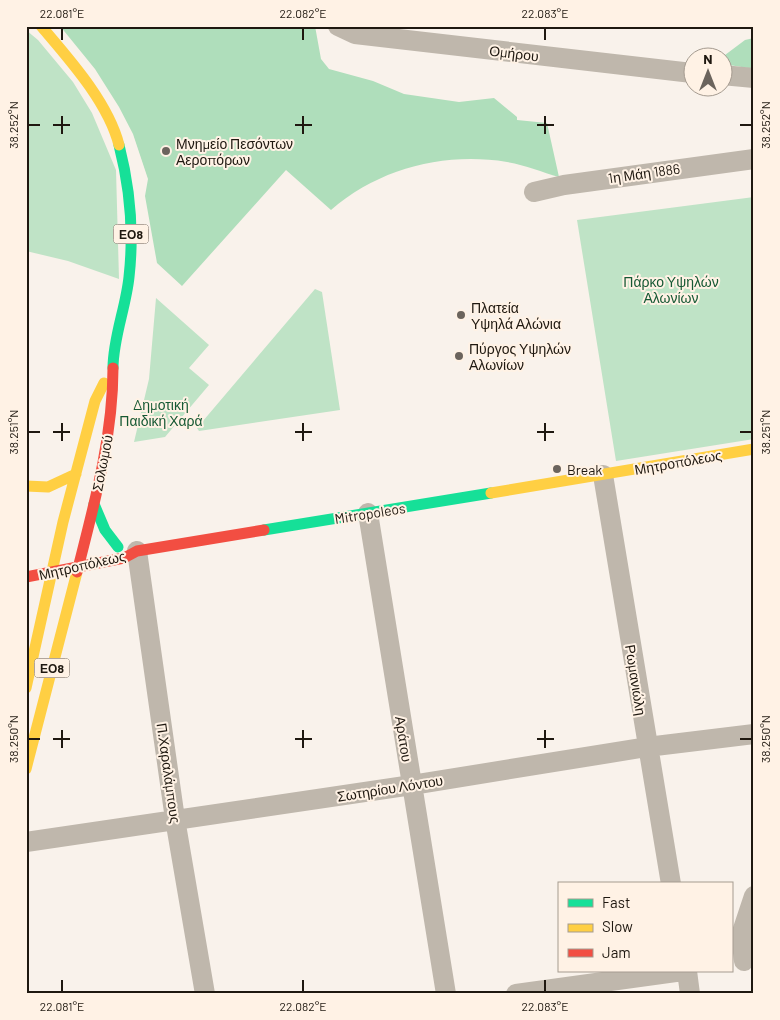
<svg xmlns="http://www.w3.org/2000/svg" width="780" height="1020" font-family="Barlow,sans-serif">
	<rect width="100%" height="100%" fill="#f9f2eb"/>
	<path fill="#bfe3c6" d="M26,30L38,40L73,82L92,113L116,170L119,279L68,261L26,251Z
		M754,197V439L616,461L577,220Z
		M315,289L322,292L340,410L199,431L197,428Z
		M156,298L209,345L189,368L209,385L165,437L134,442L149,379Z"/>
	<path fill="#afdebb" d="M60,26H315L321,59L329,69L373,81L404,94L459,102L494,98L517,117V120L547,123L559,177C542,172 525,165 507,162C444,152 380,168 331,210L286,170L182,286L157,263L145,196L148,179L133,134L119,107L95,69Z
		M754,38V69L723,64L721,58L745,40Z"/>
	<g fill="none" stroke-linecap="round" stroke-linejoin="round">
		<path stroke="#bfb7ac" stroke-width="20" d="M338,26L355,34L692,73
			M722,75L754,78
			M534,192L564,185L754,159
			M603,475L671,884
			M368,513L446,994
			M137,551L175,819L205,994
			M26,842L412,785L647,747L754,734
			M744,961L741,935L754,896
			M687,971L690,994
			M516,994L683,971"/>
		<path stroke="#16e098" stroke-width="11" d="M113,368C113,338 126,307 129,277C134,233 130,188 119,145
			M94,504L105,530L118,547
			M264,530L491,493"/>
		<path stroke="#ffcf43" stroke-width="11" d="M41,26C69,59 108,102 119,145
			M26,486L48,487L76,474
			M491,493L754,449
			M26,688L63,522L95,401L104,383
			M26,769L77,572"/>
		<path stroke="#f24e42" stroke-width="11" d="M77,572C94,505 113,437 113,368
			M26,577L124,558L137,551L264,530"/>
	</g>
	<path fill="none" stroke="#1f1810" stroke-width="2" d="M62,28V40M303,28V40M545,28V40M62,116V134M303,116V134M545,116V134M28,125H40M53,125H70M295,125H312M537,125H554M740,125H752M62,423V441M303,423V441M545,423V441M28,432H40M53,432H70M295,432H312M537,432H554M740,432H752M62,730V748M303,730V748M545,730V748M28,739H40M53,739H70M295,739H312M537,739H554M740,739H752M62,980V992M303,980V992M545,980V992"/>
	<g fill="#6b645d" stroke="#fff2e5" stroke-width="2">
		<circle cx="166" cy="151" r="5"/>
		<circle cx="461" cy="315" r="5"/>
		<circle cx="459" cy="356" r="5"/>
		<circle cx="557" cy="469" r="5"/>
	</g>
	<g text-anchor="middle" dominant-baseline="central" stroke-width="4" stroke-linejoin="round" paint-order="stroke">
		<g fill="#fff2e5" stroke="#625950" stroke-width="1">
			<rect x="113.5" y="224.5" width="35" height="19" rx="4"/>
			<rect x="34.5" y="658.5" width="35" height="19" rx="4"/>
		</g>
		<g font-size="12" font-weight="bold" fill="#1f1810">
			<text x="131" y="234">ΕΟ8</text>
			<text x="52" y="668">ΕΟ8</text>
		</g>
		<g font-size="14" fill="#1f1810" stroke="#fff2e5">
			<text transform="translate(514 53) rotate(7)">Ομήρου</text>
			<text transform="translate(644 173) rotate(-8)">1η Μάη 1886</text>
			<text transform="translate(678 462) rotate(-10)">Μητροπόλεως</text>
			<text transform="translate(102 463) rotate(-79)">Σολωμού</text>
			<text transform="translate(370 513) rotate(-9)">Mitropoleos</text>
			<text transform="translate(82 565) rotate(-13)">Μητροπόλεως</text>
			<text transform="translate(636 680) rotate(81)">Ρωμανιώλη</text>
			<text transform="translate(404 739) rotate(81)">Αράτου</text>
			<text transform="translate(169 773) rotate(82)">Π.Χαραλάμπους</text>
			<text transform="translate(390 788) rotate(-9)">Σωτηρίου Λόντου</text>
		</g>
		<g font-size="14" fill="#1f1810" stroke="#fff2e5" text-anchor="start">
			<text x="176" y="143">Μνημείο Πεσόντων<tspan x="176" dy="16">Αεροπόρων</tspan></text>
			<text x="471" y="307">Πλατεία<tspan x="471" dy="16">Υψηλά Αλώνια</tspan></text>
			<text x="469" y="348">Πύργος Υψηλών<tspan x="469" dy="16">Αλωνίων</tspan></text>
			<text x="567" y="469">Break</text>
		</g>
		<g font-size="14" fill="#165934" stroke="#fff2e5">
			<text x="671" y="281">Πάρκο Υψηλών<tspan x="671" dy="16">Αλωνίων</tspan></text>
			<text x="161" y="404">Δημοτική<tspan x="161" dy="16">Παιδική Χαρά</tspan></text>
		</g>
	</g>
	<rect width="780" height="1020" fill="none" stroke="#fff2e5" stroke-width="55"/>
	<rect x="558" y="882" width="175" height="90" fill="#fff2e5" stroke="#a59b90"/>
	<rect x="568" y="899" width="25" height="8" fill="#16e098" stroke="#a59b90"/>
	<text x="602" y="908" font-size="15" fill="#1f1810">Fast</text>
	<rect x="568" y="924" width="25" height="8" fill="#ffcf43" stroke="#a59b90"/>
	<text x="602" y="932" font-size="15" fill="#1f1810">Slow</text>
	<rect x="568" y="949" width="25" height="8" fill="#f24e42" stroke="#a59b90"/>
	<text x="602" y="958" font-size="15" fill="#1f1810">Jam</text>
	<g transform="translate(708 72)"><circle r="24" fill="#fff2e5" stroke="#a59b90"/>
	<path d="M0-4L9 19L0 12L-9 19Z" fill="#6b645d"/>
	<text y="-8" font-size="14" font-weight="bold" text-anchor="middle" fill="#1f1810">N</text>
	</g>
	<rect x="28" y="28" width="724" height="964" fill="none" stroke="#1f1810" stroke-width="2"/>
	<g font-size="12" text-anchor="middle" fill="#1f1810">
		<text x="62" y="18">22.081°E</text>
		<text x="303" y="18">22.082°E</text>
		<text x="545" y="18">22.083°E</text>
		<text transform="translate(14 125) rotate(-90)" y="4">38.252°N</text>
		<text transform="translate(766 125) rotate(-90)" y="4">38.252°N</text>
		<text transform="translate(14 432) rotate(-90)" y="4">38.251°N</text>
		<text transform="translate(766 432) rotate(-90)" y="4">38.251°N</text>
		<text transform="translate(14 739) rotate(-90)" y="4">38.250°N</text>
		<text transform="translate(766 739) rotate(-90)" y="4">38.250°N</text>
		<text x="62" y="1011">22.081°E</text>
		<text x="303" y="1011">22.082°E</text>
		<text x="545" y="1011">22.083°E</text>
	</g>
</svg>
